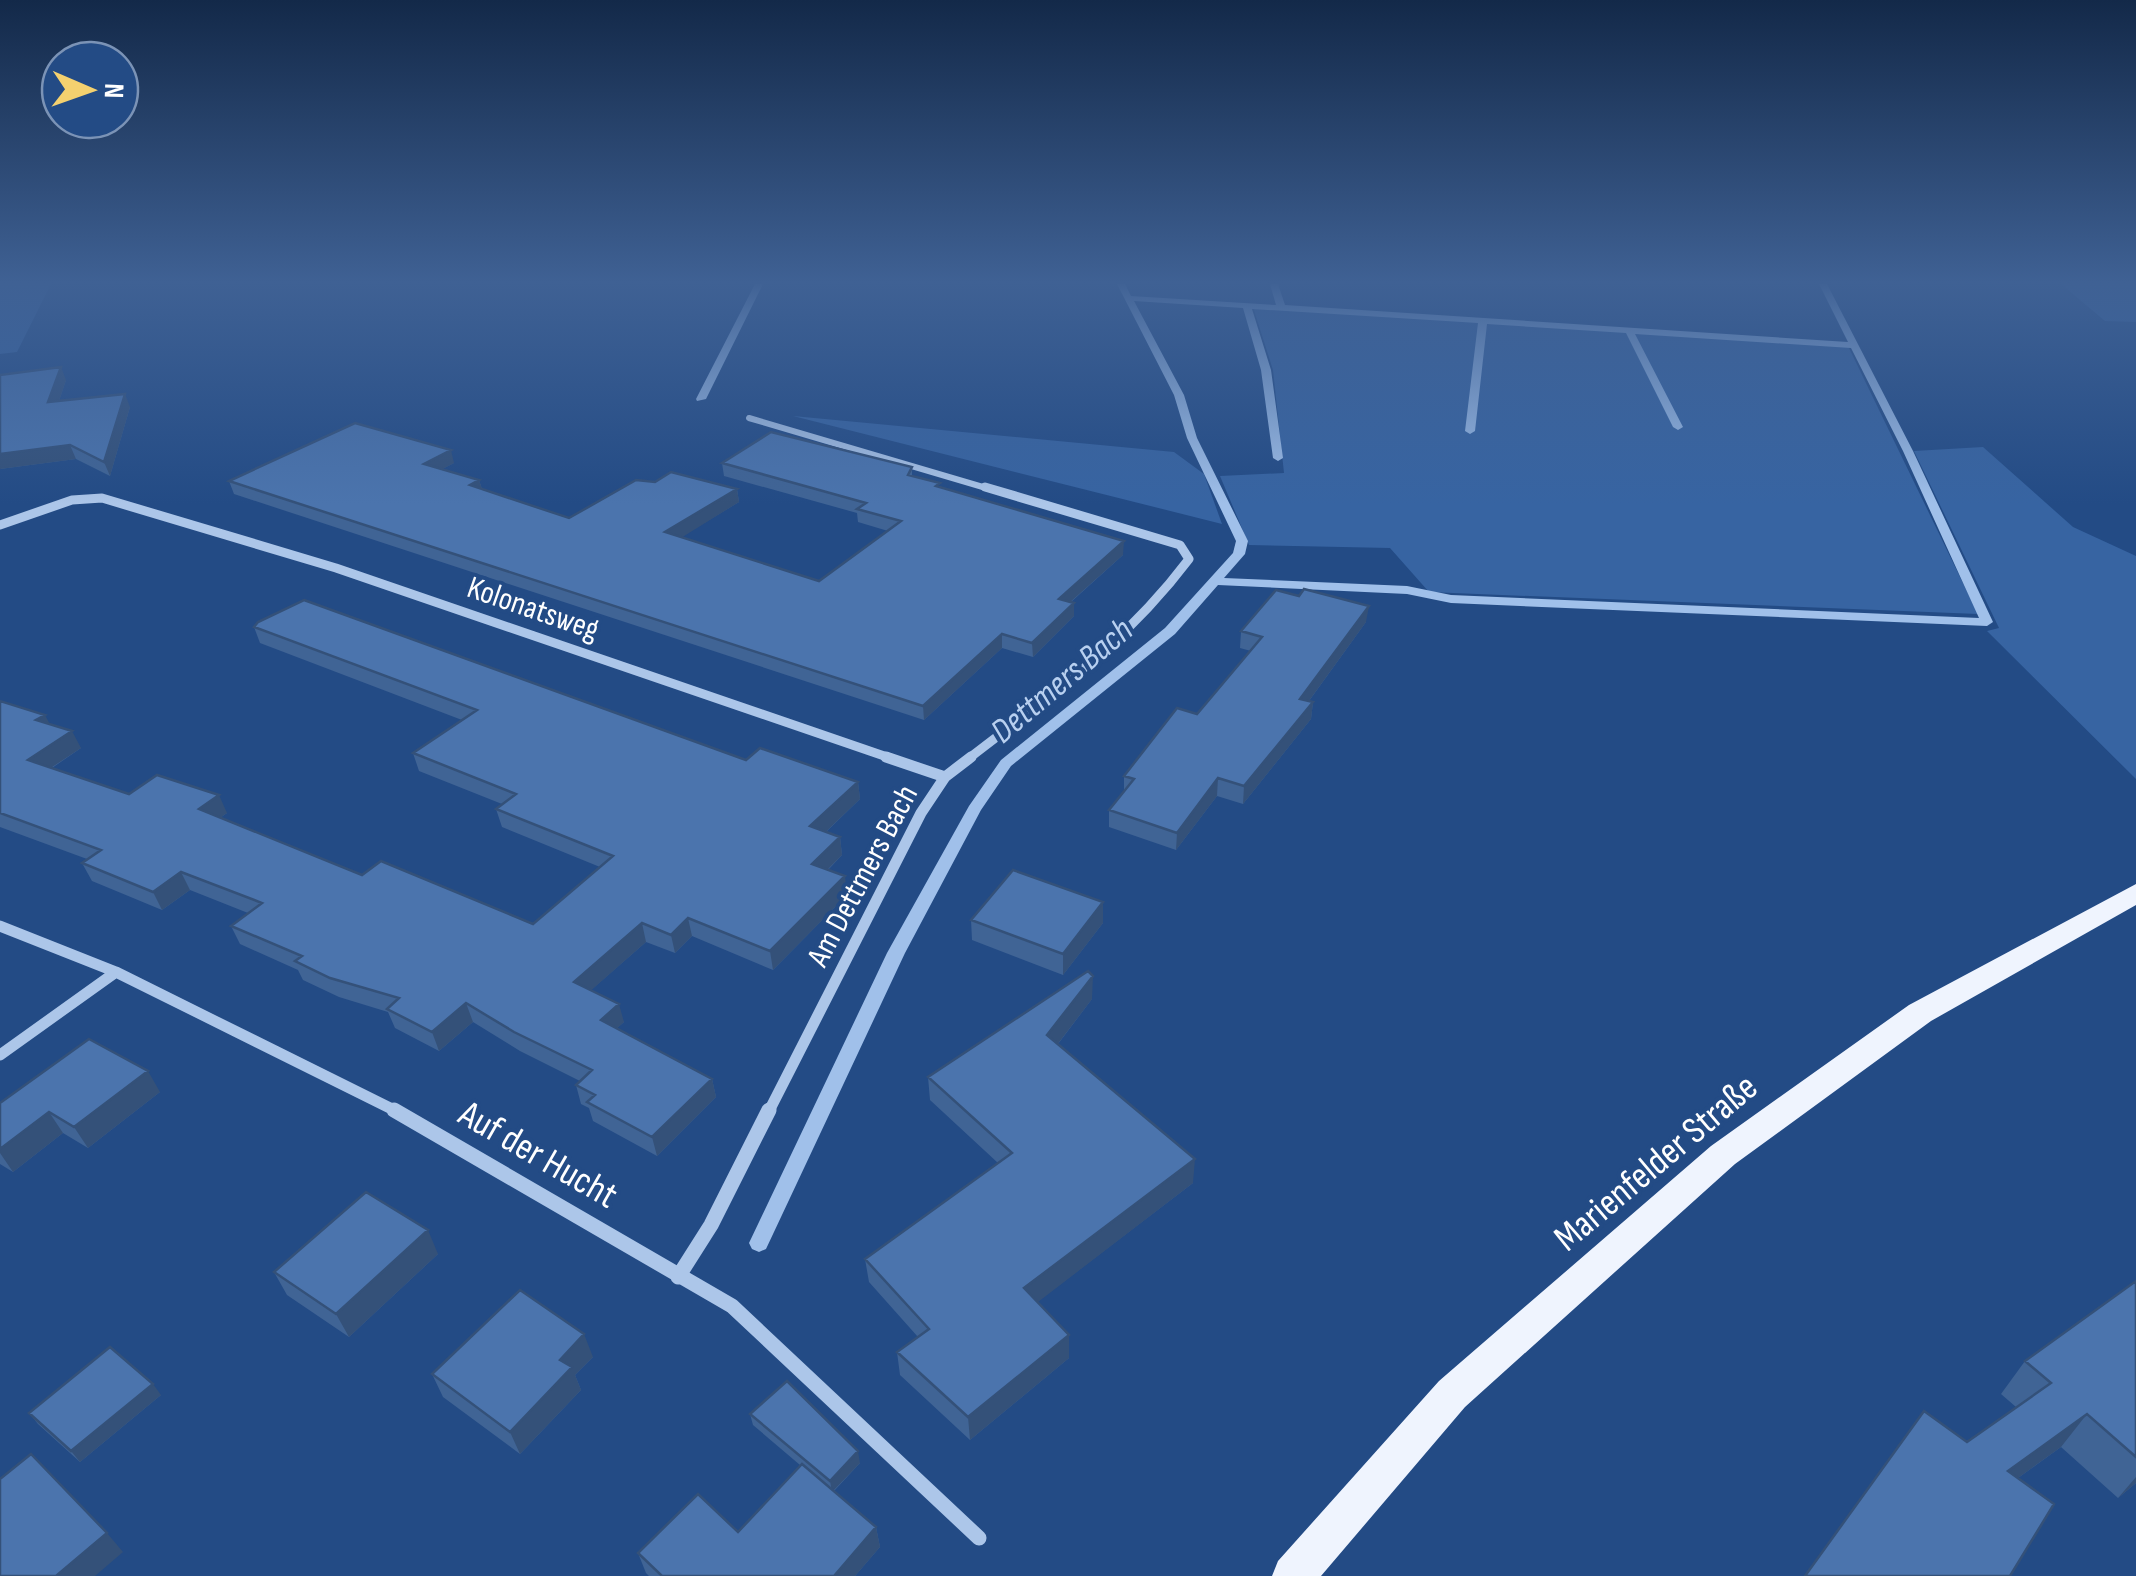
<svg xmlns="http://www.w3.org/2000/svg" width="2136" height="1576" font-family="'Sofia Sans Condensed',sans-serif">
	<rect width="100%" height="100%" fill="#234b85"/>
	<path fill="#3764a2" d="M0,284H51L17,352L0,354Z
		M2061,284H2136V322L2105,321Z
		M1253,307L1848,346L1978,614L1429,592L1390,548L1249,545L1220,476L1284,473L1273,370Z
		M793,416L1174,452L1204,474L1222,524Z
		M1983,447L2073,527L2136,556V779L1987,631L1999,628L1914,451Z"/>
	<g fill="none" stroke-linecap="round" stroke-linejoin="round">
		<path fill="#a0c0ea" fill-rule="evenodd" d="M755,284H763L706,399L697,401L696,399Z
			M1117,284H1125L1131,296L1276,305L1270,284H1278L1285,305L1848,342L1819,284H1827L1913,451L1993,622L1987,626L1451,603L1407,594L1218,585L1175,634L1011,766L981,810L905,953L766,1249L759,1252L752,1249L749,1243L887,953L969,806L1001,760L1165,628L1233,553L1236,541L1187,438L1174,395ZM1134,301L1243,308L1261,370L1273,458L1278,461L1283,458L1271,370L1252,309L1478,323L1465,431L1470,434L1475,431L1487,324L1626,333L1673,427L1678,430L1683,427L1635,334L1851,348L1903,451L1979,618L1451,595L1407,586L1224,578L1245,554L1248,541L1197,438L1184,395Z"/>
		<path stroke="#acc6e9" stroke-width="6" d="M749,418L993,490"/>
		<path stroke="#acc6e9" stroke-width="9" d="M0,525L72,500L102,498L336,568L893,759
			M968,759C1052,694 1124,645 1189,559L1180,545L985,487"/>
		<path stroke="#acc6e9" stroke-width="11" d="M886,757L945,777
			M0,926L116,972L400,1113
			M0,1055L116,972
			M768,1113L921,813L945,777L971,757"/>
		<path stroke="#acc6e9" stroke-width="15" d="M394,1110L732,1306L979,1538
			M678,1277L711,1225L769,1110"/>
		<path fill="#eff4fe" fill-rule="evenodd" d="M2136,884V905L1931,1021L1735,1164L1465,1407L1321,1576H1272L1278,1561L1439,1381L1711,1146L1909,1005Z"/>
	</g>
	<path fill="#406495" d="M66,380L59,401L130,407L110,476L76,459L0,469Z
		M454,463L442,469L479,480L482,489L569,518L737,489L739,502L681,537L819,581L888,531L858,522L857,513L724,476L722,463L912,467V476L1123,555L1071,602L1074,616L1033,657L1002,648L924,720L234,494L229,481Z
		M1366,622L1309,701L1313,702L1311,719L1243,804L1217,796L1176,850L1109,827V810L1124,792V776L1197,714L1251,651L1240,648L1241,631Z
		M254,627L746,760L858,782L860,799L826,832L840,837L842,855L828,870L847,895L773,970L692,936L675,953L646,942L591,990L624,1022L617,1028L712,1079L716,1097L657,1156L593,1121L589,1108L581,1104L576,1085L580,1081L520,1051L473,1022L439,1051L395,1028L388,1012L339,997L303,980L298,970L240,944L231,926L248,913L190,890L162,910L92,881L82,863L87,859L0,827V701L50,724L81,748L52,768L129,794L227,813L220,818L362,875L533,924L600,867L502,827L496,809L502,804L419,771L413,753L462,720L260,643Z
		M971,920L1103,923L1063,975L972,940Z
		M1092,999L1058,1044L1193,1183L1037,1302L1069,1358L970,1440L900,1375L897,1352L918,1337L869,1282L865,1259L998,1163L930,1100L928,1077Z
		M160,1092L88,1148L63,1133L13,1172L0,1164V1103Z
		M438,1254L349,1337L287,1295L274,1272Z
		M2136,1281V1483L2118,1498L2061,1447L2018,1478L1967,1442L2016,1407L2001,1394L2025,1361Z
		M593,1357L575,1375L581,1390L520,1454L443,1397L432,1374Z
		M161,1395L80,1462L38,1424L29,1413Z
		M750,1414L860,1463L834,1491L876,1527L880,1547L855,1576H649L646,1573L638,1553L738,1532L800,1465L753,1425Z"/>
	<path fill="#345179" d="M61,367L66,380L54,416L48,402Z
		M125,394L130,407L110,476L104,462Z
		M70,445L76,459L0,469V454Z
		M451,450L454,463L427,477L424,464Z
		M479,480L483,492L470,485Z
		M737,489L739,502L668,546L665,532Z
		M1124,541L1123,555L1059,612V599Z
		M1074,603V616L1033,657L1032,643Z
		M1369,606L1366,622L1298,716L1300,699Z
		M1002,634V648L924,720L923,706Z
		M1313,702L1311,719L1243,804L1244,786Z
		M45,715L54,732L36,720Z
		M72,731L81,748L37,777L28,760Z
		M1218,778L1217,796L1176,850L1177,833Z
		M858,782L860,799L813,844L810,826Z
		M219,795L227,813L207,827L199,809Z
		M840,837L842,855L815,882L812,864Z
		M181,872L190,890L162,910L153,892Z
		M845,876L847,895L773,970L770,951Z
		M1103,902V923L1063,975V954Z
		M688,918L692,936L675,953L671,935Z
		M642,923L646,942L579,1001L574,982Z
		M1093,976L1092,999L1047,1058V1035Z
		M466,1003L473,1022L439,1051L432,1032Z
		M619,1004L624,1022L606,1038L601,1020Z
		M148,1071L160,1092L88,1148L74,1127Z
		M712,1079L716,1097L657,1156L652,1137Z
		M49,1112L63,1133L13,1172L0,1153V1149Z
		M1195,1159L1193,1183L1025,1312L1024,1288Z
		M428,1230L438,1254L349,1337L336,1314Z
		M584,1334L593,1357L575,1375L581,1390L520,1454L510,1432L560,1360Z
		M1069,1335V1358L970,1440L968,1417Z
		M153,1384L161,1395L80,1462L71,1451Z
		M2087,1414L2061,1447L1983,1503L2008,1471Z
		M858,1451L860,1463L832,1492L830,1481Z
		M2136,1477V1483L2118,1498Z
		M876,1527L880,1547L855,1576H834Z
		M107,1533L123,1552L95,1576H56Z"/>
	<path fill="#4b74ad" stroke="#345179" stroke-width="2.5" d="M61,367L48,402L125,394L104,462L70,445L0,454V375Z
		M355,423L451,450L424,464L479,480L470,485L569,518L636,480L655,482L671,472L737,489L665,532L819,581L901,521L857,509L866,503L722,463L771,432L912,467L908,475L940,483L936,486L1124,541L1059,599L1074,603L1032,643L1002,634L923,706L229,481Z
		M1304,589L1369,606L1300,699L1313,702L1244,786L1218,778L1177,833L1109,810L1134,779L1124,776L1177,708L1197,714L1262,637L1241,631L1276,590L1299,596Z
		M304,600L746,760L760,748L858,782L810,826L840,837L812,864L845,876L770,951L688,918L671,935L642,923L574,982L619,1004L601,1020L712,1079L652,1137L587,1102L595,1095L576,1085L592,1070L514,1032L466,1003L432,1032L387,1009L399,998L330,978L295,961L302,956L231,926L262,903L181,872L153,892L82,863L101,850L0,813V701L45,715L36,720L72,731L28,760L129,794L157,775L219,795L199,809L362,875L381,861L533,924L613,856L496,809L516,794L413,753L477,710L254,627L258,622Z
		M1013,870L1103,902L1063,954L971,920Z
		M1088,971L1093,976L1047,1035L1195,1159L1024,1288L1069,1335L968,1417L897,1352L929,1329L865,1259L1012,1153L928,1077Z
		M89,1039L148,1071L74,1127L49,1112L0,1149V1103Z
		M366,1192L428,1230L336,1314L274,1272Z
		M2136,1281V1457L2087,1414L2008,1471L2054,1504L2010,1576H1805L1924,1411L1967,1442L2051,1383L2025,1361Z
		M520,1290L584,1334L560,1360L572,1367L510,1432L432,1374Z
		M110,1347L153,1384L71,1451L29,1413Z
		M787,1381L858,1451L830,1481L750,1414Z
		M31,1454L107,1533L56,1576H0V1479Z
		M802,1464L876,1527L834,1576H662L638,1553L698,1494L738,1532Z"/>
	<linearGradient id="sky" x2="0" y2="1"><stop stop-color="#132949"/><stop offset="0.56" stop-color="#3f6194"/><stop offset="1" stop-color="#3f6194" stop-opacity="0"/></linearGradient>
	<rect width="2136" height="504" fill="url(#sky)"/>
	<g text-anchor="middle" dominant-baseline="central" stroke-width="8" stroke-linejoin="round" paint-order="stroke">
		<g font-size="32" fill="#fff" stroke="#234b85">
			<text transform="translate(533 609) rotate(19)">Kolonatsweg</text>
			<text transform="translate(863 876) rotate(-62)">Am Dettmers Bach</text>
		</g>
		<g font-size="35" font-style="italic" fill="#b8d0f0" stroke="#234b85">
			<text transform="translate(1062 681) rotate(-40)">Dettmers Bach</text>
		</g>
		<g font-size="38" fill="#fff" stroke="#234b85">
			<text transform="translate(538 1155) rotate(30)">Auf der Hucht</text>
			<text transform="translate(1656 1163) rotate(-40)">Marienfelder Straße</text>
		</g>
	</g>
	<g transform="translate(90 90) rotate(92)"><circle r="48" fill="#234b85" stroke="#7b93b6" stroke-width="2.5"/>
	<path d="M0-8L18 38L0 25L-18 38Z" fill="#f4d16f"/>
	<text y="-15" font-size="28" font-weight="bold" text-anchor="middle" fill="#ffffff">N</text>
	</g>
</svg>
